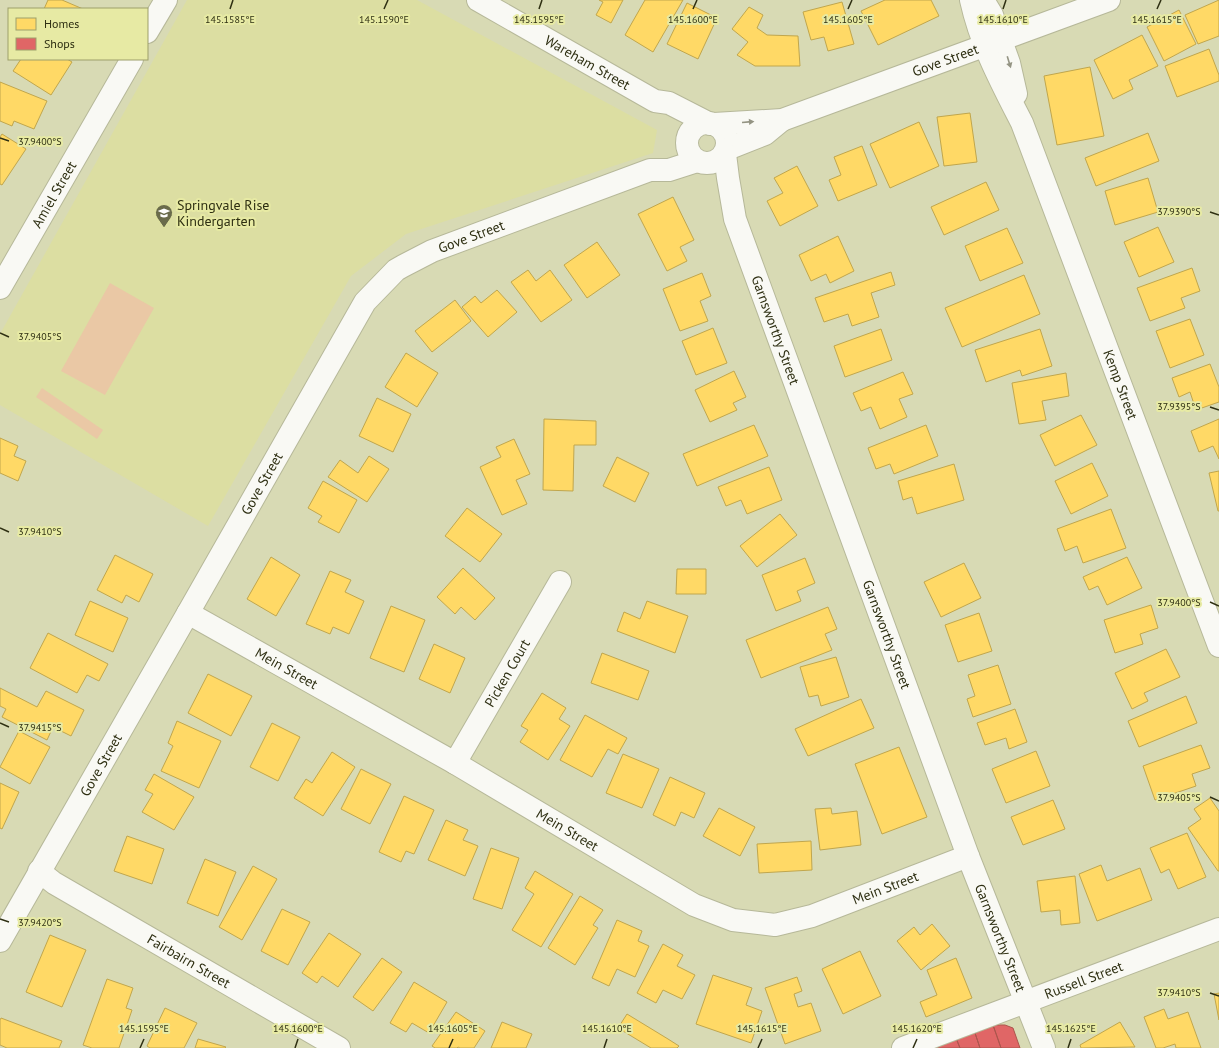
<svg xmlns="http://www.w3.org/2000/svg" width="1219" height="1048" font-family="'PT Sans',sans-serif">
	<rect width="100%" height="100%" fill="#d8dab4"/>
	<path fill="#dcdea2" d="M187,0H417L657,130L653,153L406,234L351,276L208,526L0,405V334Z"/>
	<path fill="#eac8a5" d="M110,283L154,308L105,395L61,371Z
		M42,388L103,430L97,439L36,397Z"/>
	<path fill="#ffd966" stroke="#c0a64d" d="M48,0H62L83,9H44Z
		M599,0H623L611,23L596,15L603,2Z
		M645,0H683L653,52L625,35Z
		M885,0H931L939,16L878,45L861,11Z
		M1219,0V36L1198,44L1185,15Z
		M842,2L854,44L828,51L824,37L811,40L803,12Z
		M687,3L717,18L698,59L667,44Z
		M749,7L763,15L757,28L767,35L798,36L800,66H755L737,55L748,42L732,29Z
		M1179,10L1196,44L1164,61L1147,27Z
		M1142,35L1158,66L1129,80L1133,89L1113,99L1094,60Z
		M1209,49L1219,75V81L1177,97L1165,66Z
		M21,59H67L72,62L51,95L13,71Z
		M1090,67L1104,136L1057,145L1044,76Z
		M0,82L47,101L34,129L14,121L12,126L0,121Z
		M970,113L977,162L944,166L937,117Z
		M919,122L939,166L890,188L870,144Z
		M1148,133L1159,161L1096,186L1085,158Z
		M2,134L26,149L2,185L0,184V137Z
		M862,146L877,185L838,201L829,180L841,175L834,157Z
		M797,166L818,206L780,226L767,201L783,193L774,178Z
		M1148,178L1158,212L1115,225L1105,191Z
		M986,182L999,210L944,235L931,207Z
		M673,197L694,240L680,247L687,261L667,271L638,214Z
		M1158,227L1174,262L1139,277L1124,242Z
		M1007,228L1023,263L980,281L965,246Z
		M838,236L854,271L830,283L826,274L811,281L799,255Z
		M597,242L620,275L587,298L564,265Z
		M1192,268L1200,291L1181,298L1185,308L1150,321L1137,288Z
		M528,270L536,281L550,270L572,300L541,322L511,282Z
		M891,272L895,285L871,293L879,317L852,326L848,314L824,322L815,298Z
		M702,273L711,296L700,301L708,321L680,331L663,289Z
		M1024,275L1040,314L962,347L945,308Z
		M497,290L517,312L488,337L462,307L475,296L481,303Z
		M455,300L471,321L432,352L415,331Z
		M1190,319L1204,355L1170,368L1156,331Z
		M713,328L727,363L696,375L682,341Z
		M881,329L892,360L845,377L834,346Z
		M1040,329L1052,366L1022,376L1020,370L986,382L975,350Z
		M406,353L438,373L417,407L385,387Z
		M1210,364L1219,387V402L1196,410L1190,392L1179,397L1172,378Z
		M734,371L746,397L733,403L737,410L710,422L695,390Z
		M903,372L913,394L899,399L907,417L880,429L871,407L861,411L853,393Z
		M1066,373L1069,396L1042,401L1046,420L1019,424L1012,383Z
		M377,398L411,414L393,452L359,436Z
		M1081,415L1097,445L1055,466L1040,435Z
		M544,419L596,421V445H574L573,491L543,490Z
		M1219,419V459L1213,446L1199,452L1191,431Z
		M754,425L768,456L697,486L683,454Z
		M926,425L938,456L894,474L890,464L876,469L868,448Z
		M0,438L18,446L14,456L26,461L18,481L0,473Z
		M514,439L530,474L516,480L527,504L502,515L480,467L501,457L496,447Z
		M369,456L389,469L367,502L328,477L340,460L358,473Z
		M617,457L649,473L635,502L603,486Z
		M1092,463L1108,496L1071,514L1055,481Z
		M954,464L964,500L917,514L912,497L903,500L898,481Z
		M769,467L782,500L747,514L741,500L726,506L718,487Z
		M1219,471V511H1218L1209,473Z
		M323,481L357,500L339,533L318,522L322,516L308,508Z
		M467,508L502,534L480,562L445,536Z
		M1111,509L1126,548L1083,563L1077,546L1065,551L1057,529Z
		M780,514L797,535L757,567L740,546Z
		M115,555L153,574L139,602L126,595L122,603L97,590Z
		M271,557L300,575L276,616L247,599Z
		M1127,557L1142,588L1107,605L1098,586L1089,590L1083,577Z
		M805,558L815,583L797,591L801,601L776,611L762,575Z
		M964,563L981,598L941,617L924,582Z
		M463,568L495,598L475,620L461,607L455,614L437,597Z
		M677,569H706V594H676Z
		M330,571L351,580L345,592L364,601L349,634L333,627L330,634L306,624Z
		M90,601L128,618L113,652L75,635Z
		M647,601L688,616L675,653L617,631L624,612L640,619Z
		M1151,605L1158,628L1140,634L1143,644L1115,653L1104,620Z
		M391,606L425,620L404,672L370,658Z
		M828,607L837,629L825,634L832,650L761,678L746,640Z
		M979,613L992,651L958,662L945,625Z
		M48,633L108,664L99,681L87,675L77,693L30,668Z
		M434,644L465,658L450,693L419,679Z
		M1166,649L1180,677L1144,693L1148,701L1132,709L1115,673Z
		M602,653L649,671L638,700L591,683Z
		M836,657L849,697L821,706L818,695L809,697L800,667Z
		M998,665L1011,704L973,717L967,699L975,696L968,675Z
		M208,674L252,696L231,736L188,713Z
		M0,688L37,707L46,691L84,710L71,736L53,727L47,740L2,717L6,709L0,706Z
		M542,693L566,708L559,719L570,726L548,760L520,742L528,730L521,726Z
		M1186,696L1197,723L1139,747L1128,721Z
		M861,699L874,728L808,756L795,729Z
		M1015,709L1027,742L1009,749L1006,738L985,745L977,723Z
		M585,715L627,738L618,754L608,749L592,777L560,760Z
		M177,721L221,741L199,788L161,771L173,746L168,743Z
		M272,723L300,737L278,781L250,767Z
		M19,731L50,747L30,784L0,767Z
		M1201,745L1210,768L1192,774L1196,786L1155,800L1143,766Z
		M899,747L927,817L882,834L855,764Z
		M1036,751L1050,786L1006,803L992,769Z
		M332,752L355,767L323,816L294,798L306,779L312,783Z
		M623,754L659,769L642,808L606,793Z
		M361,769L391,784L370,824L341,809Z
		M154,774L194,797L174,830L142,812L153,794L145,790Z
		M670,777L705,793L694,818L681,812L675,826L653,815Z
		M0,783L19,792L2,829L0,828Z
		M404,796L434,810L414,854L406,851L401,862L379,852Z
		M1210,798L1219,811V871H1218L1188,828L1201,819L1194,809Z
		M1053,800L1065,829L1023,845L1011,817Z
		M719,808L755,827L740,856L703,836Z
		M831,808L832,814L857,811L861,845L820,850L815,809Z
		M446,820L468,830L463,840L478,846L465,876L428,860Z
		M1187,833L1206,877L1178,889L1169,869L1161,873L1150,848Z
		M127,836L164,849L152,884L114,871Z
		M811,841L812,870L759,873L757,844Z
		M491,848L519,858L502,909L473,899Z
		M205,859L236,872L218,916L187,903Z
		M1101,865L1107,881L1140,868L1152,900L1097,921L1079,874Z
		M253,866L277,879L242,940L219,927Z
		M535,871L573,894L541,947L512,930L534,894L525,888Z
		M1075,876L1080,923L1061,925L1060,910L1041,912L1037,881Z
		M580,896L603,910L593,925L598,928L575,965L548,948Z
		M282,909L310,922L288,965L261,951Z
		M617,920L642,931L638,941L649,946L635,977L617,969L609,986L592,978Z
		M932,924L950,946L921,970L897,941L914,927L920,935Z
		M329,933L361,954L338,987L322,976L317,983L302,973Z
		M50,935L86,950L62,1007L26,992Z
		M663,944L683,955L677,966L695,975L682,999L663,990L656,1003L637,993Z
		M860,951L881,996L843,1014L822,969Z
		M382,958L402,972L373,1011L353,997Z
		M956,958L972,998L926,1017L920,1002L937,995L927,970Z
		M713,975L752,988L746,1005L762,1011L751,1043L696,1024Z
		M797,977L802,991L794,994L798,1007L811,1003L821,1031L785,1044L765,988Z
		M107,979L133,988L126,1008L132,1010L119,1048H92L83,1045Z
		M414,982L447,1002L429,1033L412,1023L406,1032L390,1023Z
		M1219,993V1020L1214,994Z
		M165,1008L197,1023L184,1048H150L147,1046Z
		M1164,1009L1168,1019L1188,1012L1201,1048H1176L1175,1044L1163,1048H1156L1144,1017Z
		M456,1012L485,1031L474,1048H460L458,1047L457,1048H435L432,1046Z
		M627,1014L668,1039L679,1046L677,1048H651L618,1028Z
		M1,1018L62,1041L59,1048H7L0,1045V1020Z
		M502,1022L532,1034L526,1048H491Z
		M1120,1022L1135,1047L1081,1048L1080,1045Z
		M198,1039L226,1047L225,1048H195Z"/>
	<path fill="#e06666" stroke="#ab564d" d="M993,1025H1005L1013,1028L1020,1048H1001Z
		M993,1025L1001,1048H980L975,1033Z
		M975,1033L980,1048H960L956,1038Z
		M956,1038L960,1048H938L937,1046Z"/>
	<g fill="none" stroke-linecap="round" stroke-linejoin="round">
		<defs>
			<g id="minor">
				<path id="s1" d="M478,0L655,101L669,103L710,124"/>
				<path id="s2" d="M971,0C981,45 1001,82 1022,123L1219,646"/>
				<path d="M983,0L992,15L1009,63L1016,94"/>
				<path d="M147,32L166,0"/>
				<circle cx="707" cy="143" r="20"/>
				<path id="s3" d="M714,124L782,120L1109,0"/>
				<path d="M727,149L765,134L782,120"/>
				<path id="s4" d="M725,154L728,178L735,219L968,856L1044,1048"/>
				<path id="s5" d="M0,288L132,59"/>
				<path id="s6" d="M188,613L455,763L694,905L733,920L775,925L812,916L968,856"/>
				<path id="s7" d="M455,763L560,582"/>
				<path id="s8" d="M39,871L54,883L339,1048"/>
				<path id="s9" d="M0,941L188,613L365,302L396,270L403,266L432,251L650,170H669L697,161"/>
				<path id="s10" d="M903,1048L1219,929"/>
			</g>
		</defs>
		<use href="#minor" stroke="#b6b899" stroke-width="24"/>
		<use href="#minor" stroke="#f9f9f4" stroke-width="22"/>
	</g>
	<defs><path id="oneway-solid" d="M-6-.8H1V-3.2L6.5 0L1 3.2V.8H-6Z"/></defs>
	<g fill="#949483">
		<use href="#oneway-solid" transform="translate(1009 62) rotate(73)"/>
		<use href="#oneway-solid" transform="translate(748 122) rotate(-5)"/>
	</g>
	<path fill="none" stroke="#2e2f12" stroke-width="1.5" d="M230,9L233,0M384,9L388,0M539,9L542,0M693,9L697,0M848,9L852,0M1003,9L1006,0M1157,9L1161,0M0,138L9,141M1210,212L1219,215M0,333L9,337M1210,407L1219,410M0,528L9,532M1210,602L1219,606M0,723L9,727M1210,797L1219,801M0,919L9,922M1210,993L1219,996M140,1048L144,1039M295,1048L298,1039M449,1048L453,1039M604,1048L607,1039M758,1048L762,1039M913,1048L917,1039M1068,1048L1071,1039"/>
	<defs>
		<symbol id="school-pin" viewBox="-11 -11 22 30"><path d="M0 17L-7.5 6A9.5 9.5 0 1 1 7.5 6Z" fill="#6a6b4b" stroke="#e7eaa4"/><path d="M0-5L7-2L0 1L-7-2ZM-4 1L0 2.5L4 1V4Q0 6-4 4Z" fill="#fff"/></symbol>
	</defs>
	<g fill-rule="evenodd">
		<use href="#school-pin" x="154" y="203" width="20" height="27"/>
	</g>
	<g text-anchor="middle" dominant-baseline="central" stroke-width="4" stroke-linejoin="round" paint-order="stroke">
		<g font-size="14" fill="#2e2f12" stroke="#e7eaa4">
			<text stroke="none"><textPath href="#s3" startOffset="242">Gove Street</textPath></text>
			<text stroke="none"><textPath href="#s1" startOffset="126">Wareham Street</textPath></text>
			<text stroke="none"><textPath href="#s5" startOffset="108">Amiel Street</textPath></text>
			<text stroke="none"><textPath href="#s9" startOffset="863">Gove Street</textPath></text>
			<text stroke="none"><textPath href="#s4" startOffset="184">Garnsworthy Street</textPath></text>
			<text stroke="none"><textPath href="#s2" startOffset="413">Kemp Street</textPath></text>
			<text stroke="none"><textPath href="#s9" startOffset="527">Gove Street</textPath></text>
			<text stroke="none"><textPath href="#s4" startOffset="508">Garnsworthy Street</textPath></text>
			<text stroke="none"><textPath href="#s6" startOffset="113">Mein Street</textPath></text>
			<text stroke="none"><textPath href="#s7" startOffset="104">Picken Court</textPath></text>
			<text stroke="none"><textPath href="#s9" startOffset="203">Gove Street</textPath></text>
			<text stroke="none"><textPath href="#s6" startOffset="437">Mein Street</textPath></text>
			<text stroke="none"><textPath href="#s6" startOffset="785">Mein Street</textPath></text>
			<text stroke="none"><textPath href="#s4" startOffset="832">Garnsworthy Street</textPath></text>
			<text stroke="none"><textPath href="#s8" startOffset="175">Fairbairn Street</textPath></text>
			<text stroke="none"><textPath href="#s10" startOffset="193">Russell Street</textPath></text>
		</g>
		<g font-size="14" fill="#2e2f12" stroke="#e7eaa4" text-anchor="start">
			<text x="177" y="205">Springvale Rise<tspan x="177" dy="16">Kindergarten</tspan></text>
		</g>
	</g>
	<g font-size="10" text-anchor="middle" fill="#2e2f12" stroke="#e7eaa4" stroke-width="4" stroke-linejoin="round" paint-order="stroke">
		<text x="230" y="23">145.1585°E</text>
		<text x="539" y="23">145.1595°E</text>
		<text x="848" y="23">145.1605°E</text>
		<text x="1157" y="23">145.1615°E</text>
		<text x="384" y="23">145.1590°E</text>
		<text x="693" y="23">145.1600°E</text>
		<text x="1003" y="23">145.1610°E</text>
		<text x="40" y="145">37.9400°S</text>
		<text x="1179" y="215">37.9390°S</text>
		<text x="40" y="340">37.9405°S</text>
		<text x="1179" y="410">37.9395°S</text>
		<text x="40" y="535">37.9410°S</text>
		<text x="1179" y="606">37.9400°S</text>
		<text x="40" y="731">37.9415°S</text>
		<text x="1179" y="801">37.9405°S</text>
		<text x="40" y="926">37.9420°S</text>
		<text x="1179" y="996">37.9410°S</text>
		<text x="144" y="1032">145.1595°E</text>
		<text x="298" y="1032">145.1600°E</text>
		<text x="453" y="1032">145.1605°E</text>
		<text x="607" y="1032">145.1610°E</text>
		<text x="762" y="1032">145.1615°E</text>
		<text x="917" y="1032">145.1620°E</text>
		<text x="1071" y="1032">145.1625°E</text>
	</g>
	<rect x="8" y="8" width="140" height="52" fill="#e7eaa4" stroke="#9d9f6a"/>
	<rect x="16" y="18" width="20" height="12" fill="#ffd966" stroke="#9d9f6a"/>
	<text x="44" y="28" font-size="12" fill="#2e2f12">Homes</text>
	<rect x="16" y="38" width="20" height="12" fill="#e06666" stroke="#9d9f6a"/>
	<text x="44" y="48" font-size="12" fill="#2e2f12">Shops</text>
</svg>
